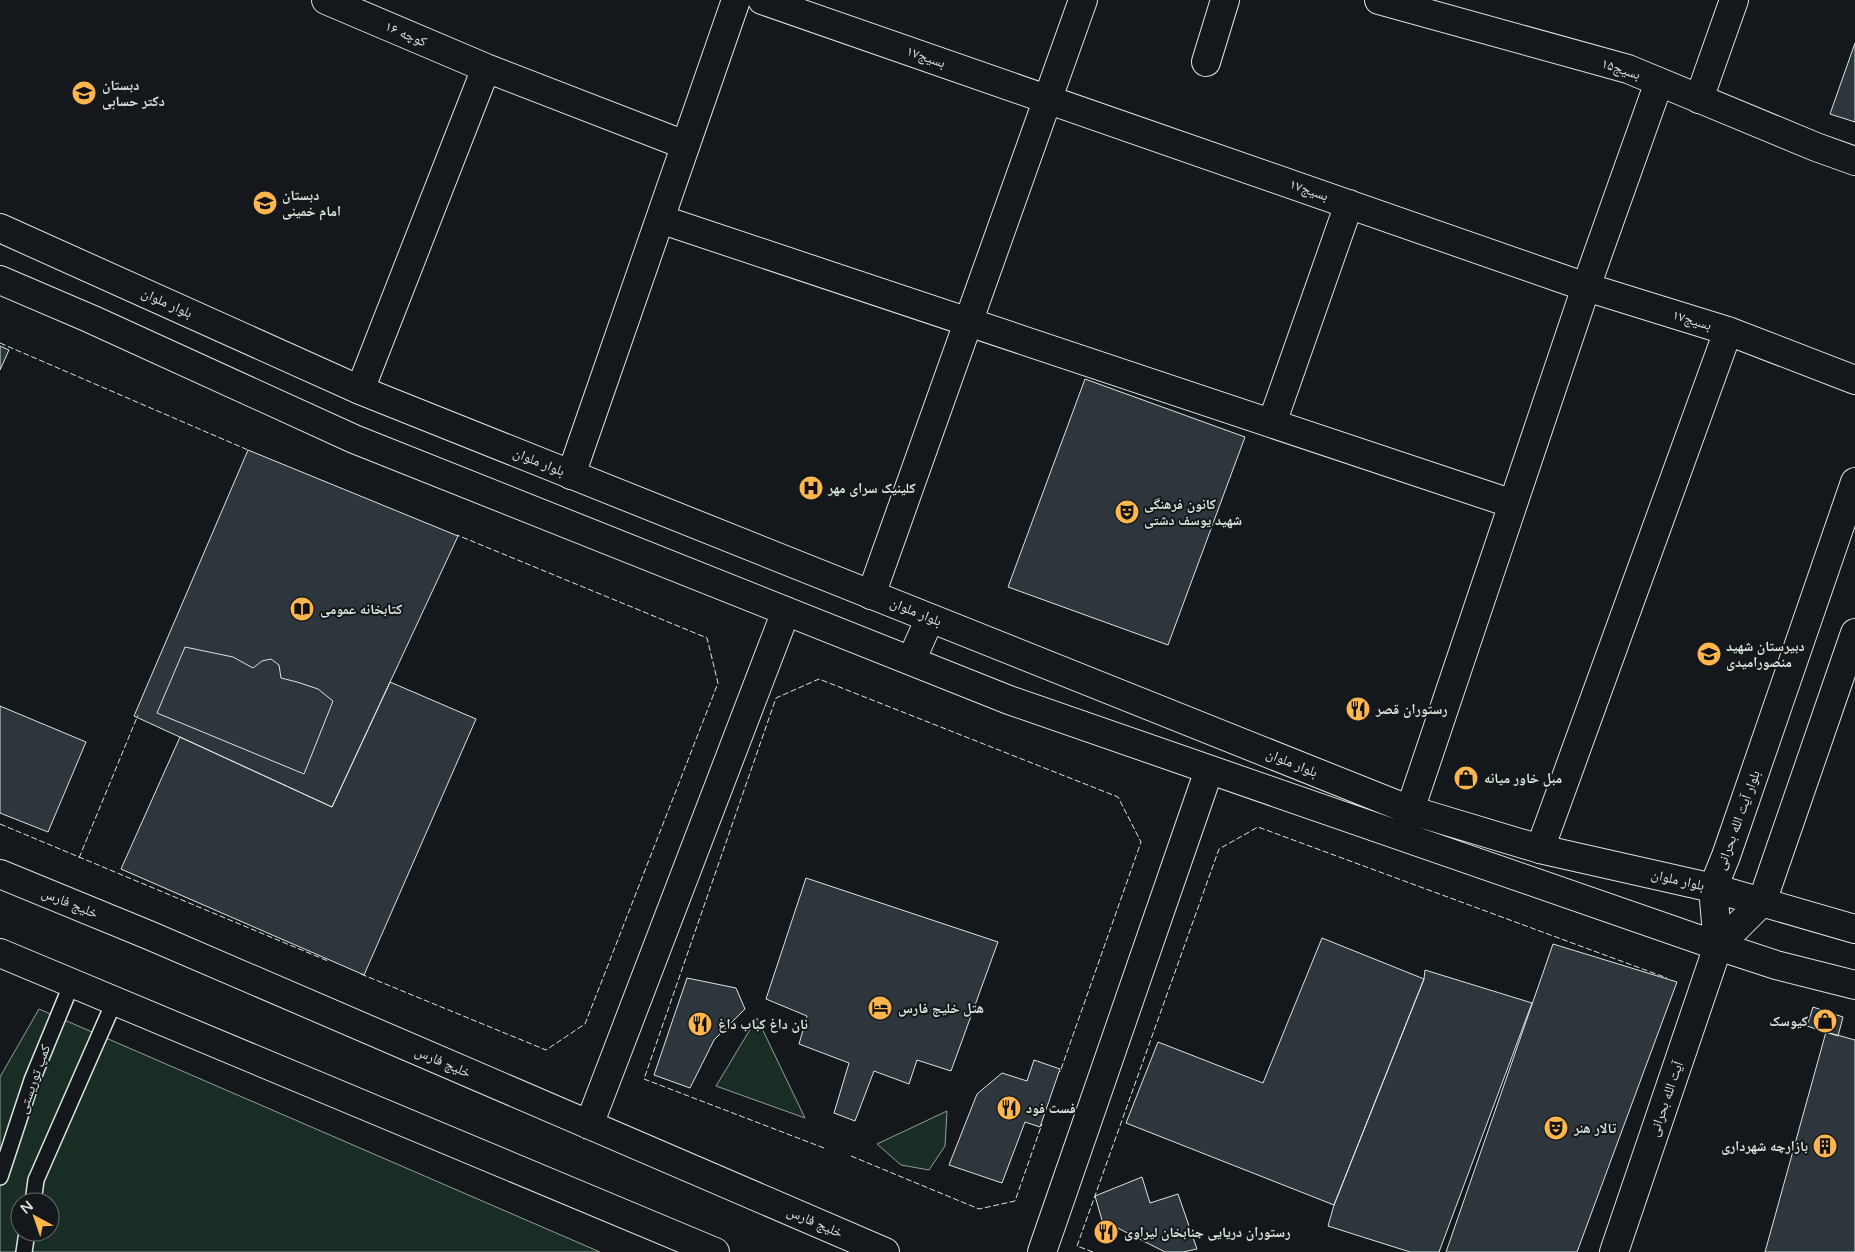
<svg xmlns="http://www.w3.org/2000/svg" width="1855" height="1252" font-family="'Varela Round','Noto Naskh Arabic',sans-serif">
	<rect width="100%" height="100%" fill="#14181c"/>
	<path fill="#1a2d24" stroke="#939e99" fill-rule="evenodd" d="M39,1009L600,1252H0V1077ZM20,1202H50V1232H20Z
		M757,1018L805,1118L716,1086Z
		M947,1111L945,1146L929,1170L901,1165L877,1144Z"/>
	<path fill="#2c363c" stroke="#d8e6dc" d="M1855,43V122L1830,114Z
		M0,346L9,350L0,370Z
		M1085,379L1245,437L1168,645L1008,587Z
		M248,450L458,536L332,807L134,716Z
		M185,647L233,657L253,668L262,661L271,659L279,665L281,678L297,682L318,689L333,701L304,774L157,713Z
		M390,682L476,719L364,975L121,869L180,737L332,807Z
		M0,706L86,742L48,832L0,813Z
		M806,878L998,942L951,1071L917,1060L909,1084L874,1071L855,1121L834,1113L849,1063L799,1044L807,1016L766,999Z
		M1322,938L1424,979L1334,1205L1126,1123L1158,1042L1263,1083Z
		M1553,944L1677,982L1577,1252H1446Z
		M1425,970L1532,1003L1439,1252H1410L1328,1226L1334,1205L1424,979Z
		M687,978L736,988L745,1009L714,1040L690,1088L654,1075Z
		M1813,1007L1843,1017L1838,1036L1807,1026Z
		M1826,1032L1855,1040V1252H1765Z
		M1034,1060L1060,1069L1040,1127L1025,1122L1002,1183L949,1165L977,1094L1002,1073L1027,1081Z
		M1142,1177L1150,1203L1178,1194L1197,1249L1183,1252H1165L1102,1220L1095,1196Z"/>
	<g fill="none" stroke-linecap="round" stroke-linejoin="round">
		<defs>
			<path id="lane" d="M0,1177L32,1080L72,983
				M33,1202L36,1180L115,1000
				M24,1252L27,1232"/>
			<path id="street" d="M326,0L486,68
				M762,0L1586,287L1728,331L1855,380
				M1379,0L1628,69L1816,147L1855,161
				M1206,62L1225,0
				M1699,99L1734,0
				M660,219L1513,504
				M360,390L486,68L685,145
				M1272,423L1349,204
				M571,475L736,0
				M871,595L1083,0
				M1410,810L1586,287L1659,82
				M1540,849L1728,331"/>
			<path id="secondary" d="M0,228L360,390L1410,810L1540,849L1713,888L1855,929
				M0,280L91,319L354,439L1009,700L1718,946L1776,965L1855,985
				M911,661L930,618
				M0,874L151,936L885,1252
				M1718,946L1762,902L1855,633
				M0,953L715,1252
				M589,1125L786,611
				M1042,1252L1209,770
				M1614,1252L1718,946L1713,888L1726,856L1855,482"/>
		</defs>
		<use href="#lane" stroke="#d8e6dc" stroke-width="18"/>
		<use href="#street" stroke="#d8e6dc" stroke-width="30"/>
		<use href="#secondary" stroke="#d8e6dc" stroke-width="30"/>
		<use href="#lane" stroke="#14181c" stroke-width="15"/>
		<use href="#street" stroke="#14181c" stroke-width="28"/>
		<use href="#secondary" stroke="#14181c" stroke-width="28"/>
		<path stroke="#d8e6dc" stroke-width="1" stroke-dasharray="6 2.5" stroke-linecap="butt" d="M0,343L248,450
			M0,824L328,961
			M79,858L138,715
			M361,974L546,1050L585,1024L718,683L707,638L457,535
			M824,1148L644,1079L776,698L819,679L1118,797L1141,842L1060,1072
			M851,1156L979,1209L1015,1201L1042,1124
			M1093,1252L1077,1246L1219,849L1258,827L1667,978"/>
	</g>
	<defs>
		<symbol id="school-disc" viewBox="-11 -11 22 22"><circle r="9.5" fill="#ffb74d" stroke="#14181c"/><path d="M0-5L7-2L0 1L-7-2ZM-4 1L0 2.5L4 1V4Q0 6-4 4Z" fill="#111"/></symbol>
		<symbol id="hospital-disc" viewBox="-11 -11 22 22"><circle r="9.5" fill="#ffb74d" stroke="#14181c"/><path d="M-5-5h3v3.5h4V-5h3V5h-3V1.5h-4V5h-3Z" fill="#111"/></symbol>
		<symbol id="theatre-disc" viewBox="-11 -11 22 22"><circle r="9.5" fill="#ffb74d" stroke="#14181c"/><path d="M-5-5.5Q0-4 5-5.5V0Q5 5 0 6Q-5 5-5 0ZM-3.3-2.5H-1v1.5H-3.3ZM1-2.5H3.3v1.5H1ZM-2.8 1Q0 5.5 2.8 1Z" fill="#111"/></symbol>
		<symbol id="library-disc" viewBox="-11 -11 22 22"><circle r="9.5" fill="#ffb74d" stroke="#14181c"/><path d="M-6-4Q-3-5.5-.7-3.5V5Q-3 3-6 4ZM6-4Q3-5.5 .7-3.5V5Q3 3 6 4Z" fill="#111"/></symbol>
		<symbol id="restaurant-disc" viewBox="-11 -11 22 22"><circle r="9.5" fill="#ffb74d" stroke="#14181c"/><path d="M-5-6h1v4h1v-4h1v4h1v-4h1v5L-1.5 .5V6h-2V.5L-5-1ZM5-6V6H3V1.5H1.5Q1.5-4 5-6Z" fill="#111"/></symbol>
		<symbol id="shop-disc" viewBox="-11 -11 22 22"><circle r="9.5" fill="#ffb74d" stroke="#14181c"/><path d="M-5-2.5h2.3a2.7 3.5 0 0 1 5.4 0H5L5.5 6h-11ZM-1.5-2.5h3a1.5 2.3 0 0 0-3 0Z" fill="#111"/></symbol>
		<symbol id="hotel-disc" viewBox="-11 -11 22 22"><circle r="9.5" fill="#ffb74d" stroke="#14181c"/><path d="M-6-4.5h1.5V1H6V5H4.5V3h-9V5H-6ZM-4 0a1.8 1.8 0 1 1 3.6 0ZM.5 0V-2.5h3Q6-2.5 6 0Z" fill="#111"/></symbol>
		<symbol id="building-disc" viewBox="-11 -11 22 22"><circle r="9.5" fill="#ffb74d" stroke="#14181c"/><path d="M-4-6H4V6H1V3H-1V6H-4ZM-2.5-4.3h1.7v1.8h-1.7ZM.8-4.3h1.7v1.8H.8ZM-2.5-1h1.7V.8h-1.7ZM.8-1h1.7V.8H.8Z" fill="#111"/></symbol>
	</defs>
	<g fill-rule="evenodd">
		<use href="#school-disc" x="70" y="79" width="28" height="28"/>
		<use href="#school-disc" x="251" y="189" width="28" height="28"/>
		<use href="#hospital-disc" x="797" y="474" width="28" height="28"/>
		<use href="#theatre-disc" x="1113" y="498" width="28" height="28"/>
		<use href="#library-disc" x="288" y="595" width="28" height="28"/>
		<use href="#school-disc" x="1695" y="640" width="28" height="28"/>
		<use href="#restaurant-disc" x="1344" y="695" width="28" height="28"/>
		<use href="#shop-disc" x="1452" y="764" width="28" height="28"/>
		<use href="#hotel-disc" x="866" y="994" width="28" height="28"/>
		<use href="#shop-disc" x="1811" y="1007" width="28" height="28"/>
		<use href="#restaurant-disc" x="686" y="1010" width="28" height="28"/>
		<use href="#restaurant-disc" x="995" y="1094" width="28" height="28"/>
		<use href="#theatre-disc" x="1542" y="1114" width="28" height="28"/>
		<use href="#building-disc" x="1811" y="1132" width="28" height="28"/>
		<use href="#restaurant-disc" x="1092" y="1218" width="28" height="28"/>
	</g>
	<g text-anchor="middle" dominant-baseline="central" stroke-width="4" stroke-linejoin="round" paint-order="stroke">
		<g font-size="14" fill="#d8e6dc" stroke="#14181c">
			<text transform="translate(406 34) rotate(23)">کوچه ۱۶</text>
			<text transform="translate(926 57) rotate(19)">بسیج۱۷</text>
			<text transform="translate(1621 69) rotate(18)">بسیج۱۵</text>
			<text transform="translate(1309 190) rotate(19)">بسیج۱۷</text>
			<text transform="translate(167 303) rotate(24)">بلوار ملوان</text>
			<text transform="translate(1692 320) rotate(17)">بسیج۱۷</text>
			<text transform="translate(539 462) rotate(22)">بلوار ملوان</text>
			<text transform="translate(916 612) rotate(22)">بلوار ملوان</text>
			<text transform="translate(1292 763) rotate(22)">بلوار ملوان</text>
			<text transform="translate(1738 820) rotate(-70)">بلوار آیت الله بحرانی</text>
			<text transform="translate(1678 880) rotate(13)">بلوار ملوان</text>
			<text transform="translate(70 903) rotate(22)">خلیج فارس</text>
			<text transform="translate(443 1062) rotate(23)">خلیج فارس</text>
			<text transform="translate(34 1079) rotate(-70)">کمپ توریستی</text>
			<text transform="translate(1666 1099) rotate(-71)">آیت الله بحرانی</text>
			<text transform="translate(815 1222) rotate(23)">خلیج فارس</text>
		</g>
		<g font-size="14" font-weight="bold" fill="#d8e6dc" stroke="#14181c" text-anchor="start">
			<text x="102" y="85">دبستان<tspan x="102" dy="16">دکتر حسابی</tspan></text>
			<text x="282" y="195">دبستان<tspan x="282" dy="16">امام خمینی</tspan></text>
			<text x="828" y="488">کلینیک سرای مهر</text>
			<text x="1144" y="504">کانون فرهنگی<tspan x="1144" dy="16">شهید یوسف دشتی</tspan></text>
			<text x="320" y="609">کتابخانه عمومی</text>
			<text x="1726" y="646">دبیرستان شهید<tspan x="1726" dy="16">منصورامیدی</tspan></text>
			<text x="1376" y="709">رستوران قصر</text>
			<text x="1484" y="778">مبل خاور میانه</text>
			<text x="898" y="1008">هتل خلیج فارس</text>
			<text x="1808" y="1021" text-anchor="end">کیوسک</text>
			<text x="718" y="1024">نان داغ کباب داغ</text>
			<text x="1026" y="1108">فست فود</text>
			<text x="1574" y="1128">تالار هنر</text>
			<text x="1808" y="1146" text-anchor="end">بازارچه شهرداری</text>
			<text x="1124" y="1232">رستوران دریایی جنابخان لیراوی</text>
		</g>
	</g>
	<g transform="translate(35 1217) rotate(320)"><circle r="24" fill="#14181c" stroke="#626a69"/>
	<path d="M0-4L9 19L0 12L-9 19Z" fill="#ffb74d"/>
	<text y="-8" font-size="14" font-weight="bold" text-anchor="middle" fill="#d8e6dc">N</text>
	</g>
</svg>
